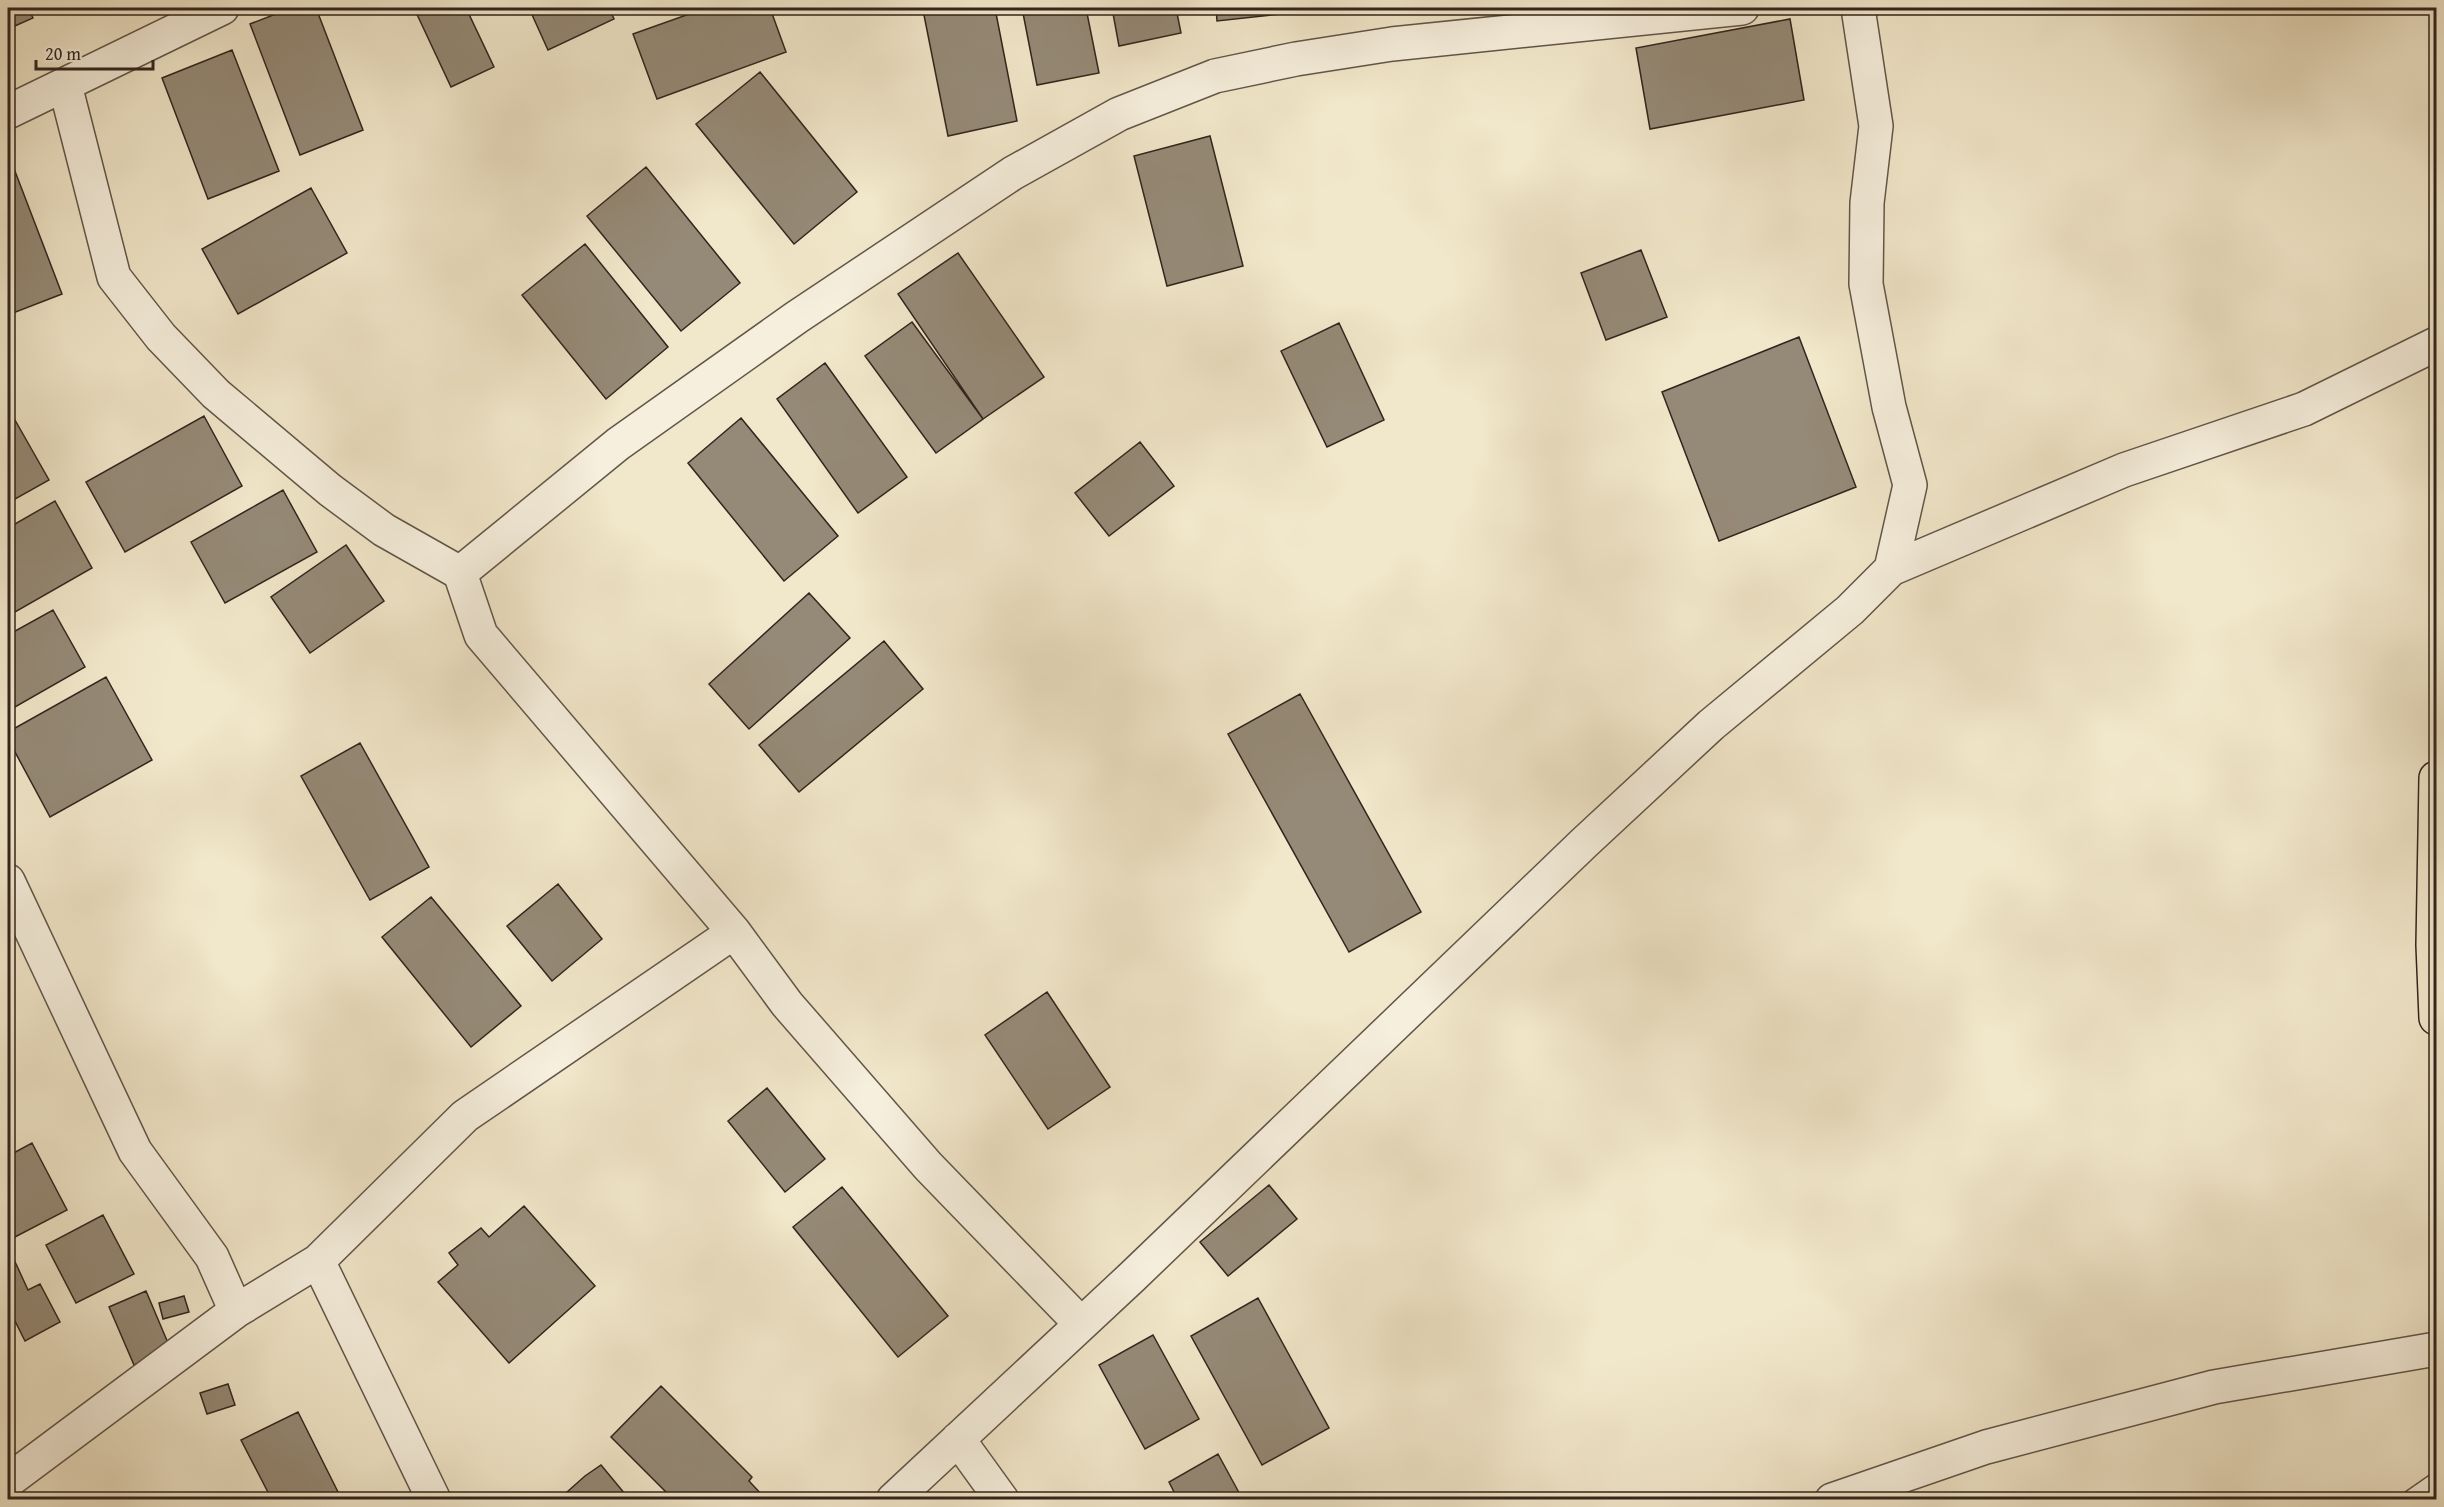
<svg xmlns="http://www.w3.org/2000/svg" width="2444" height="1507" font-family="'Gentium Book Plus',serif">
	<rect width="100%" height="100%" fill="#f1e7ca"/>
	<filter id="stains"><feTurbulence type="fractalNoise" baseFrequency=".00333" numOctaves="4"/><feColorMatrix values="0 0 0 0 .2 0 0 0 0 .09 0 0 0 0 .02 0 0 0 .5 -.17"/></filter>
	<radialGradient id="worn" r=".72"><stop offset=".6" stop-color="#630" stop-opacity="0"/><stop offset="1" stop-color="#630" stop-opacity=".3"/></radialGradient>
	<path fill="#958a77" stroke="#31251e" stroke-width="1.5" d="M8,8H28L33,18L8,29Z
		M291,8H316L363,130L300,155L250,24Z
		M414,8H466L494,67L451,87Z
		M529,8H609L614,19L548,50Z
		M706,8H770L786,52L657,99L633,34Z
		M934,8H995L1017,121L948,136L923,10Z
		M1022,8H1086L1099,73L1037,85Z
		M1112,8H1176L1181,33L1119,46Z
		M1216,8H1288L1289,13L1217,21Z
		M1790,19L1804,100L1650,129L1636,48Z
		M232,50L279,171L208,199L162,78Z
		M760,72L857,192L794,244L696,124Z
		M1210,136L1243,266L1167,286L1134,156Z
		M8,153L62,294L8,315Z
		M646,167L740,283L681,331L587,216Z
		M311,188L347,253L238,314L202,249Z
		M585,244L668,347L606,399L522,295Z
		M1641,250L1667,317L1606,340L1581,273Z
		M958,253L1044,377L983,419L898,294Z
		M912,322L983,419L936,453L865,356Z
		M1339,323L1384,420L1327,447L1281,351Z
		M1799,337L1856,487L1719,541L1662,392Z
		M825,363L907,477L858,513L777,399Z
		M11,413L49,480L8,503V415Z
		M204,416L242,486L125,552L86,482Z
		M741,418L838,536L784,581L688,463Z
		M1140,442L1174,486L1109,536L1075,493Z
		M283,490L317,552L225,603L191,542Z
		M55,501L92,568L8,616V528Z
		M346,545L384,601L310,653L271,597Z
		M809,593L850,638L749,729L709,684Z
		M53,610L85,667L8,711V635Z
		M884,641L923,689L799,792L759,745Z
		M106,677L152,760L50,817L8,739V732Z
		M1300,694L1421,912L1349,952L1228,734Z
		M360,743L429,867L370,900L301,776Z
		M558,884L602,939L552,981L507,926Z
		M431,897L521,1006L471,1047L382,937Z
		M1047,992L1110,1087L1048,1129L985,1035Z
		M767,1088L825,1159L785,1192L728,1121Z
		M32,1143L67,1210L11,1239L8,1236V1156Z
		M1269,1185L1297,1219L1228,1276L1200,1242Z
		M842,1187L948,1316L898,1357L793,1227Z
		M524,1206L595,1286L509,1363L438,1282L458,1265L449,1253L481,1228L489,1237Z
		M103,1215L134,1274L76,1303L46,1245Z
		M11,1253L28,1290L40,1284L60,1322L25,1341L8,1307V1255Z
		M146,1291L171,1350L134,1365L109,1307Z
		M184,1296L189,1312L163,1319L159,1303Z
		M1258,1298L1329,1428L1262,1465L1191,1336Z
		M1153,1335L1199,1419L1145,1449L1099,1365Z
		M228,1384L235,1405L207,1414L200,1393Z
		M661,1386L752,1477L749,1481L764,1497L761,1500H674L611,1437Z
		M298,1412L342,1500H272L241,1440Z
		M1218,1454L1243,1500H1178L1169,1482Z
		M601,1465L630,1500H558L585,1476Z"/>
	<g fill="none" stroke-linecap="round" stroke-linejoin="round">
		<defs>
			<path id="service" d="M2413,1500L2436,1484"/>
			<path id="minor" d="M1858,8L1876,126L1867,203L1866,284L1889,407L1910,485L1891,569
				M65,85L114,277L161,337L216,394L330,490L384,530L460,573L481,635L734,932L787,1004L928,1166L1081,1324
				M8,112L222,8
				M460,573L618,444L797,317L1013,173L1119,114L1215,76L1296,59L1392,44L1742,8
				M8,881L135,1151L212,1257L236,1311
				M318,1261L434,1500
				M958,1439L1002,1500
				M8,1481L236,1311L318,1261L465,1116L734,932
				M893,1500L1132,1277L1584,843L1711,725L1850,610L1891,569L2124,470L2304,409L2436,344
				M1832,1500L1986,1447L2214,1387L2436,1349"/>
			<path id="primary" d="M2436,778L2433,945L2436,1018"/>
		</defs>
		<use href="#service" stroke="#615649" stroke-width="24"/>
		<use href="#minor" stroke="#615649" stroke-width="36"/>
		<use href="#primary" stroke="#31251e" stroke-width="36"/>
		<use href="#service" stroke="#f6efdd" stroke-width="21"/>
		<use href="#minor" stroke="#f6efdd" stroke-width="33"/>
		<use href="#primary" stroke="#f1e7ca" stroke-width="33"/>
	</g>
	<rect width="2444" height="1507" fill="none" stroke="#f1e7ca" stroke-width="30"/>
	<rect x="9" y="9" width="2426" height="1489" fill="none" stroke="#31251e" stroke-width="3"/>
	<rect x="15" y="15" width="2414" height="1477" fill="none" stroke="#31251e" stroke-width="1.5"/>
	<path d="M36 60v9h117v-9" fill="none" stroke="#31251e" stroke-width="3"/>
	<text x="45" y="60" font-size="18" fill="#31251e" stroke="#f6efdd" stroke-width="4.5" paint-order="stroke">20 m</text>
	<rect width="100%" height="100%" filter="url(#stains)"/>
	<rect width="100%" height="100%" fill="url(#worn)"/>
</svg>
